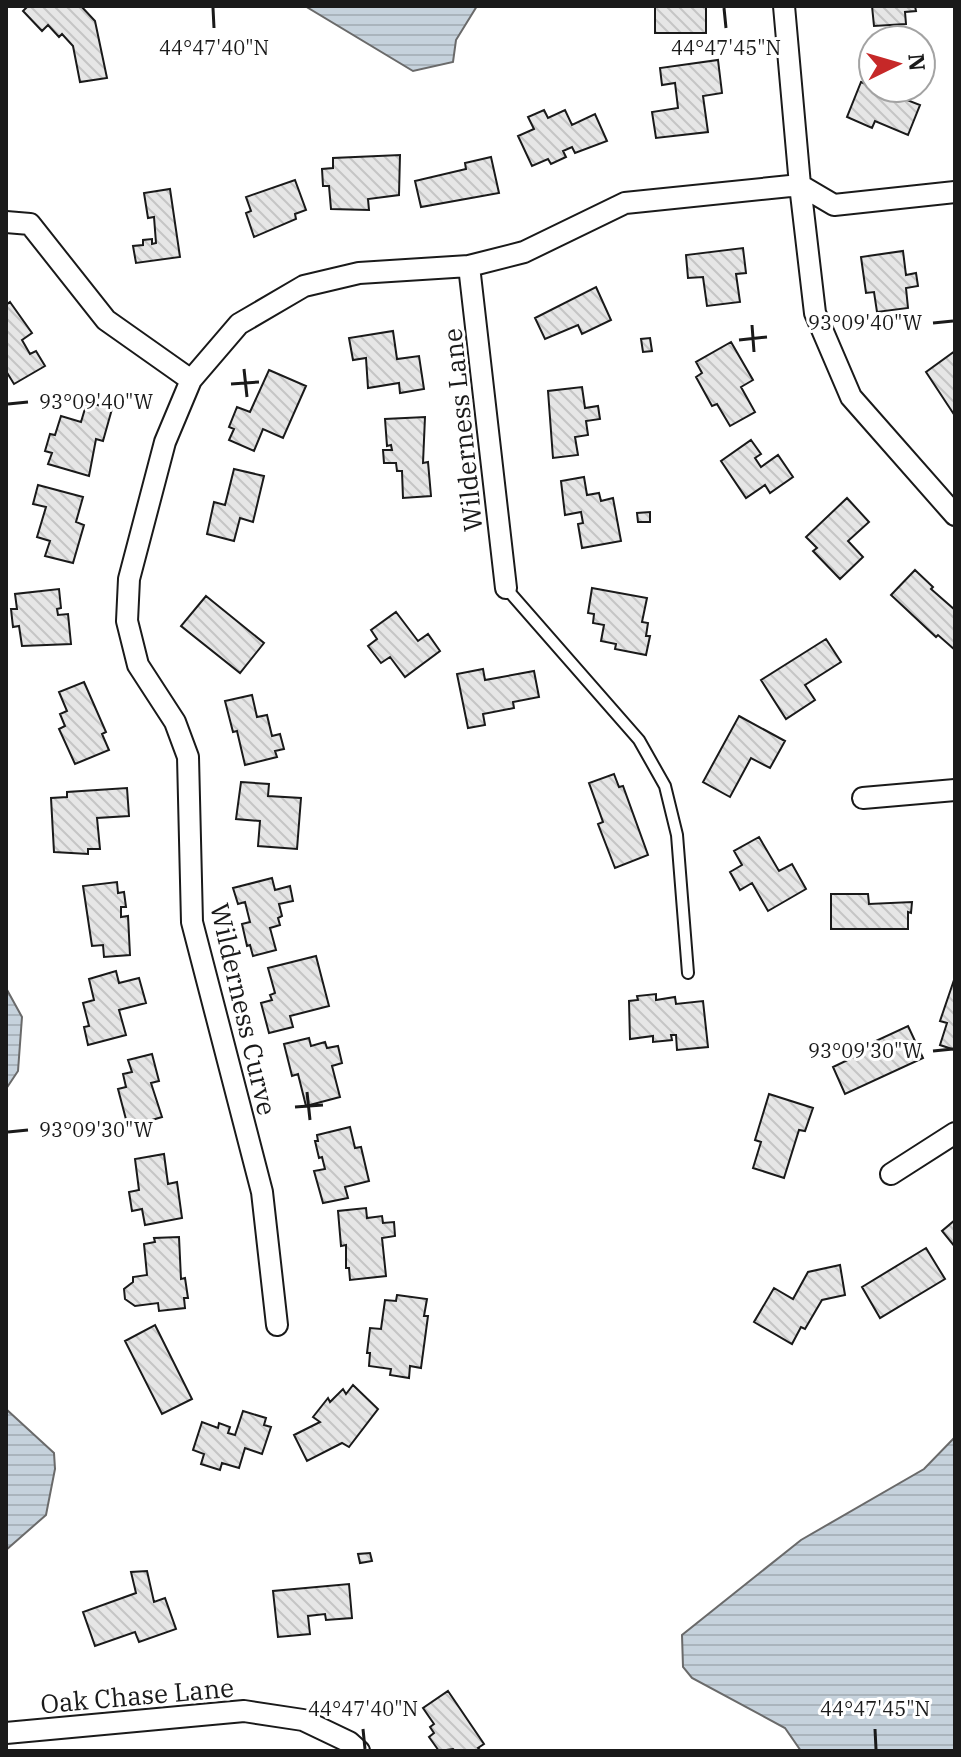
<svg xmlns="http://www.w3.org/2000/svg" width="961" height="1757" font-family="'IBM Plex Serif',serif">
	<defs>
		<pattern id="water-rules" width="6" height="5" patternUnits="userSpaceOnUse" patternTransform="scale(2)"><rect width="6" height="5" fill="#c6d2dc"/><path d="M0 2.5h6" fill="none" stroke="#aab4bc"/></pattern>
		<pattern id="building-back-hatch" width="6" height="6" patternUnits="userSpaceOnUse" patternTransform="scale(2)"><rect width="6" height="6" fill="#e6e6e6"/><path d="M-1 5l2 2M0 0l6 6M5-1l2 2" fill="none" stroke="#c5c5c5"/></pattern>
	</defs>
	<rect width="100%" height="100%" fill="#fff"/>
	<path fill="url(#water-rules)" stroke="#6a6a6a" stroke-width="2" d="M305,6H477L456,40L453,62L413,71Z
		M6,988L22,1017L18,1071L6,1089Z
		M6,1409L54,1453L55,1469L46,1515L6,1550Z
		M955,1437V1751H801L785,1728L692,1678L683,1667L682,1635L801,1540L924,1469Z"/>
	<path fill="url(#building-back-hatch)" stroke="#1a1a1a" stroke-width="2" d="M28,6H81L95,21L107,78L80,82L73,46L62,34L59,37L48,25L42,31L23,11Z
		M655,6H706V33H655Z
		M872,6H915L916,11L905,12L906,24L874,26Z
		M718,60L722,93L703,96L708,132L656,138L652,112L678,108L675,83L662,85L660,68Z
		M861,82L920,105L908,135L875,121L872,128L847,117Z
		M544,110L548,118L565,110L572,125L595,114L607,141L575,153L572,147L563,151L566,157L551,164L548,159L532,166L518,136L534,129L528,117Z
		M400,155L399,195L368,199L369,210L331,209L329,186H323L322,169L333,168V158Z
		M491,157L499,193L421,207L415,181L466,169L465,163Z
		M295,180L306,210L295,214L296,219L254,237L246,213L251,211L246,197Z
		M170,189L180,257L136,263L133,246L143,245V240L152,239V244L156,243L154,217L148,218L144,193Z
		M743,248L746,273L736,274L740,302L707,306L703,277L688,278L686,255Z
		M903,251L906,275L916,273L918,286L906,288L908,308L877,312L874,292L866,293L861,257Z
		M596,287L611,320L582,334L578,325L545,339L535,318Z
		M10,302L32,333L22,340L30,354L36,351L45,366L14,384L6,371V305Z
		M393,331L397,359L419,356L424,389L400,393L399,383L368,388L366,358L353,360L349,338Z
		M650,338L652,351L643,352L641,339Z
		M731,342L753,380L741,387L755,412L730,426L717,404L712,406L696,377L702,373L696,362Z
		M955,351V416L926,372Z
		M269,370L306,386L283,438L263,429L254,451L229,440L234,429L229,427L237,407L250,412Z
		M582,387L585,408L598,406L600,419L586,421L588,435L575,437L578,455L553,458L548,391Z
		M87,402L112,409L103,441L96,439L89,476L48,464L52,453L45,451L50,434L55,435L61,416L81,422Z
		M425,417L423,463L428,462L431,496L403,498L402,471H397L396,463H384L383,450H392L391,445L387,446L385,419Z
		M751,440L761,454L755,458L761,467L778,455L793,477L770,493L765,485L746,498L721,461Z
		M234,469L264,476L253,522L240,518L234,541L207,534L214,502L225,505Z
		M584,477L587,495L599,493L601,501L613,498L621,541L582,548L578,524L583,523L581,512L565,515L561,481Z
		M38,485L83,497L76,522L84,525L73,563L45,556L50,541L37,537L46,507L33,504Z
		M847,498L869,522L848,541L863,557L840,579L813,551L817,548L806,537Z
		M650,512V522H638L637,513Z
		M915,570L933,587L931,589L955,610V650L938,635L936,637L891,595Z
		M592,588L647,598L642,622L648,623L646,636H650L646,655L615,649L616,644L601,641L604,625L593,623L594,614L588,613Z
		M59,589L61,608L57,609L58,615L68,614L71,644L22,646L19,626L13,627L11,609H17L15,594Z
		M206,596L264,643L240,673L181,626Z
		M396,612L418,641L428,634L440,651L405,677L390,657L381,663L368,646L377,639L371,630Z
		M826,639L841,662L805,685L815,700L786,719L761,680Z
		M483,669L485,680L534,671L539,697L513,702L514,708L483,714L485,725L468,728L457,674Z
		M84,682L106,732L102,734L109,750L75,764L59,729L65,726L60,714L67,711L59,692Z
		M252,695L257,717L267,715L272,736L280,734L284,749L275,751L277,757L245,765L237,731L233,732L225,701Z
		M739,716L785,741L770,768L751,758L730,797L703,782Z
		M614,774L619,787L623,786L648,855L615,868L598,824L603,822L589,783Z
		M241,782L269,784L268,796L301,798L297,849L258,846L260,821L236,819Z
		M127,788L129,816L97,818L100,849H88V854L54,852L51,798L67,797V792Z
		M759,837L779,871L792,864L806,889L768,911L752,883L740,890L730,872L742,865L734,851Z
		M272,878L275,890L290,886L293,901L279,904L282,916L278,918L280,925L270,928L276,950L253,956L250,945L247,946L242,924L250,922L245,902L238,904L233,888Z
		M117,882L118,893L124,892L126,907H121V917L128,916L130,955L104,957L103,945L92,946L83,886Z
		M831,894H868L869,904L912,902L911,913L908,912V929H831Z
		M316,956L329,1006L290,1016L293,1027L269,1033L261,1003L272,1000L270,995L275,993L268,968Z
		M116,971L119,983L139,978L146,1003L119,1010L126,1035L88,1045L84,1027L89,1026L83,1003L94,1000L89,979Z
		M955,977V1050L940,1045L947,1023L940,1021Z
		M656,994V1000L675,997L676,1004L703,1001L708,1047L677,1050L676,1035H671L672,1040L653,1042V1036L630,1039L629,1001L638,1000L637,996Z
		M908,1026L923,1058L845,1094L833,1067L854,1057L852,1052Z
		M309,1038L311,1046L325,1042L327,1048L338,1046L342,1063L332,1066L340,1097L306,1106L298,1074L292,1076L284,1044Z
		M152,1054L159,1081L151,1083L162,1117L128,1127L118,1089L126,1087L123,1074L132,1072L128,1060Z
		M769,1094L813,1108L805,1131L799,1130L784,1178L753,1168L761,1142L755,1140Z
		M350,1127L355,1148L361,1147L369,1181L345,1187L348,1198L323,1203L314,1171L325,1169L322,1157L319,1158L315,1141H318L317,1135Z
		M164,1154L168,1184L177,1182L182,1218L145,1225L142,1209L132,1211L129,1192L139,1190L135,1159Z
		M366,1208L367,1218L382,1216L383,1223L394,1222L395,1236L382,1238L386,1276L350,1280L349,1268H346V1245L341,1246L338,1211Z
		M955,1220V1247L942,1231Z
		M179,1237L181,1279L185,1278L188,1298H184L185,1308L159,1311L158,1303L135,1306L125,1299L124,1289L133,1282V1277L147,1275L144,1244L155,1242L154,1238Z
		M926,1248L945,1279L880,1318L862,1287Z
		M840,1265L845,1295L822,1300L805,1329L801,1327L792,1344L754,1322L774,1288L793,1299L808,1272Z
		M397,1295L427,1299L424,1316H428L421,1368L410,1366L409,1378L390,1375L391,1369L369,1366L370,1353H367L370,1328L381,1329L385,1300L396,1301Z
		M155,1325L192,1399L162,1414L125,1341Z
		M353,1385L378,1409L349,1447L342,1443L307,1461L294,1435L320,1422L313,1417L328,1398L330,1402L343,1389L346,1394Z
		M243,1411L266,1418L264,1425L271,1427L262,1454L245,1448L239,1468L222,1463L220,1470L201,1464L204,1454L193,1450L202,1422L218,1428L219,1423L230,1427L228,1433L235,1435Z
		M370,1553L372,1561L360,1563L358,1554Z
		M147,1571L154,1602L165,1598L176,1629L139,1642L135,1632L95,1646L83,1612L136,1593L131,1572Z
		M349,1584L352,1618L326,1620L325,1614L308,1616L310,1634L278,1637L273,1591Z
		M448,1691L484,1744L478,1748L481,1751H455L453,1749L439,1751L429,1737L434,1733L430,1727L434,1724L423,1708Z"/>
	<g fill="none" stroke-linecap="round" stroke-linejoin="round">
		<defs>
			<path id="lane" d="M506,588L639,740L665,786L677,835L688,973"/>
			<path id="street" d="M784,6L800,185L815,313L851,397L955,515
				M6,222L30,224L106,320L191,380
				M469,266L506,588
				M863,798L955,790
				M891,1174L955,1133
				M277,1325L262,1192L192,922L188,757L175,722L138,665L127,621L129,579L165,442L191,380L239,324L304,286L359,273L469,266L524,252L625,203L800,185L834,205L955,192
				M6,1733L244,1711L303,1720L349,1742L359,1751"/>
		</defs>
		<use href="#lane" stroke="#1a1a1a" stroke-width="14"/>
		<use href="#street" stroke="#1a1a1a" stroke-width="24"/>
		<use href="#lane" stroke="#fff" stroke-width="10"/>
		<use href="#street" stroke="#fff" stroke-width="20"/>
	</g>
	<path fill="none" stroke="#1a1a1a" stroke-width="3" d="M213,8L214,28M724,8L726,28M933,323L953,321M752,325L754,352M739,340L767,337M244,369L247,397M231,384L259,382M8,404L28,402M933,1051L953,1049M307,1092L310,1120M295,1107L323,1105M8,1132L28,1130M363,1729L365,1749M875,1729L876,1749"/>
	<g text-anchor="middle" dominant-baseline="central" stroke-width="6" stroke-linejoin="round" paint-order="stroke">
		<g font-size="26" fill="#1a1a1a" stroke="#fff">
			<text transform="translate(462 430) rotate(-96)">Wilderness Lane</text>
			<text transform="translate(244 1009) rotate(77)">Wilderness Curve</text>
			<text transform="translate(137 1695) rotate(-5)">Oak Chase Lane</text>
		</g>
	</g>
	<g font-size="20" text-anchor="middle" fill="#1a1a1a" stroke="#fff" stroke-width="6" stroke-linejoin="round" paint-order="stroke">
		<text x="214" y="55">44°47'40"N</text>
		<text x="726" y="55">44°47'45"N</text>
		<text x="865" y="330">93°09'40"W</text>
		<text x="96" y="409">93°09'40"W</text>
		<text x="865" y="1058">93°09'30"W</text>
		<text x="96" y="1137">93°09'30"W</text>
		<text x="363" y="1716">44°47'40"N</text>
		<text x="875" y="1716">44°47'45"N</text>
	</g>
	<rect width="961" height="1757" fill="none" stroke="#1a1a1a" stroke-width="16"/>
	<g transform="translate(897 64) rotate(85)"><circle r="38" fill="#ffffff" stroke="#a3a3a3" stroke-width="2"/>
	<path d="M0-6L14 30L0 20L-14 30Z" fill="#c62828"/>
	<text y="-12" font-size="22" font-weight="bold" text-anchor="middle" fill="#1a1a1a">N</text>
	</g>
</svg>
